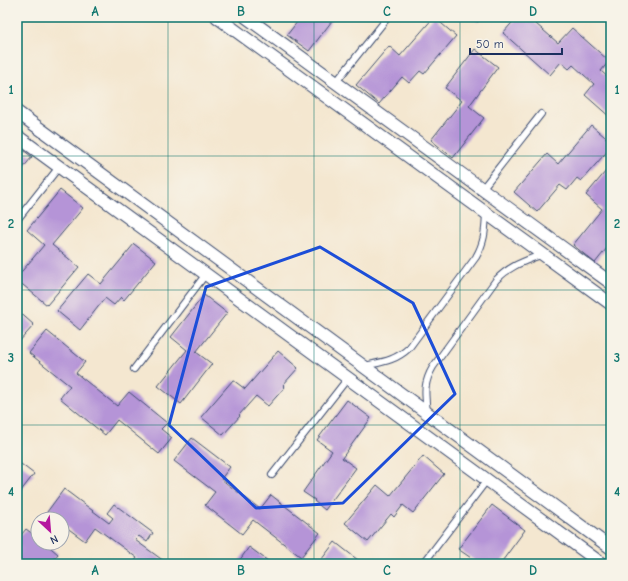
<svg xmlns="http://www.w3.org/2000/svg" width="628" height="581" font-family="'Comic Neue',sans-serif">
	<rect width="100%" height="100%" fill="#f7f3e8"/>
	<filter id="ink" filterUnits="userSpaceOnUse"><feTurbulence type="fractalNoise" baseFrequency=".025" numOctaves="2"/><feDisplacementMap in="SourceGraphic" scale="8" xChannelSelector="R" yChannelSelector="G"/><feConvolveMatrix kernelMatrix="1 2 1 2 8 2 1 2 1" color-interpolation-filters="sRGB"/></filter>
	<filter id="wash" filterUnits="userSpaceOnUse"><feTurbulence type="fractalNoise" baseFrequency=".012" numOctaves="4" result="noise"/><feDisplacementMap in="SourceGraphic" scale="16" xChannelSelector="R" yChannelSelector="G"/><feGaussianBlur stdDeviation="0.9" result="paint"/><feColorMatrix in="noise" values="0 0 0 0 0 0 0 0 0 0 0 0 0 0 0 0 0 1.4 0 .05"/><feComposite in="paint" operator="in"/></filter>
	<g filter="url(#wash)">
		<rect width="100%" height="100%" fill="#f4e7d0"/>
		<g id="blocks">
			<path fill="#b594d7" d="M301,17H335L309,51L287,35Z
				M434,17L456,36L424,74L420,71L409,83L402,77L379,104L356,85L389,46L400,56Z
				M471,17H481L478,22Z
				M517,17H528L558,43L572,28L609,61L601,71L611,80V118L585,95L594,84L573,65L569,69L561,62L550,75L503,33Z
				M475,49L498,67L469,106L484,118L453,158L431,140L462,101L445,88Z
				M591,125L611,142V147L581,181L577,178L567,190L560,185L537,212L514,192L547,154L558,164Z
				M17,145L32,157L17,175Z
				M611,165V209L610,211H611V243L595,263L573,245L602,209L586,195Z
				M60,190L83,208L52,245L79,267L47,305L17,280V277L44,245L27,230Z
				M134,244L156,261L124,300L121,297L114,305L105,298L80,330L57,311L88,274L101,284Z
				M204,295L227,313L196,352L212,364L181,404L158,386L187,350L171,337Z
				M17,310L34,325L17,344Z
				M47,331L85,362L76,373L117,406L129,392L167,423L161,429L172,438L159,454L117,420L105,435L60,398L70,386L29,353Z
				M278,351L298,368L283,385L285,387L268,406L256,396L239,415L240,416L223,435L201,417L233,380L245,389Z
				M347,400L371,418L342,458L356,468L325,510L314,501L315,500L303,492L332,451L317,440Z
				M192,438L230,467L221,479L260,509L271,495L320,533L301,557L253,520L242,534L205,505L215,492L174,461Z
				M423,456L444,474L413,513L403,505L394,517L391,514L368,542L345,523L377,485L390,496Z
				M17,461L34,474L17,496Z
				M64,489L109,523L113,518L107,513L114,504L153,533L147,542L139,536L135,540L168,564H133L137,558L95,527L85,541L62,524V519H55L47,512Z
				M492,505L525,530L500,564H471L474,560L458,549Z
				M26,529L38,538V543H45L58,554L50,564H17V540Z
				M335,542L363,564H318Z
				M249,547L272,564H237Z"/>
		</g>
	</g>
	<g filter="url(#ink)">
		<use href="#blocks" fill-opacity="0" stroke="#3c4b6f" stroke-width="1"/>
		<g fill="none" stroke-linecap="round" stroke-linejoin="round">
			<defs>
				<path id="service" d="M336,82L388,17
					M482,189L541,114
					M17,220L59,167
					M364,366C382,362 395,361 409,348L476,257C485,241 485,231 486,213
					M134,369L206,274
					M427,412C425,393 423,384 433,367L496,280C511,265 523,262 543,254
					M272,475L348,378
					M423,564L487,480"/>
				<path id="minor" d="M217,17L611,304
					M246,17L611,283
					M17,112L611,548
					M17,136L602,564"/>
			</defs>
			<use href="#service" stroke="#3c4b6f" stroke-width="8"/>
			<use href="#minor" stroke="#3c4b6f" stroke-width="14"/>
			<use href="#service" stroke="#fff" stroke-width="6"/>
			<use href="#minor" stroke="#fff" stroke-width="12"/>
		</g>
	</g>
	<path fill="none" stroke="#1d4ed8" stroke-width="3" stroke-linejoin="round" d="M320,247L413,303L455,394L343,503L256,508L169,425L206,287Z"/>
	<path fill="none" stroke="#0f766e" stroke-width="1" stroke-opacity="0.55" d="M168,17V564M314,17V564M460,17V564M17,156H611M17,290H611M17,425H611"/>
	<rect width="628" height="581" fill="none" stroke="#f7f3e8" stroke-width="44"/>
	<g transform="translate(50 531) rotate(154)"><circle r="19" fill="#f7f3e8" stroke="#9fa5b1"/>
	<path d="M0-3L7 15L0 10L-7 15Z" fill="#b5179e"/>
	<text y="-6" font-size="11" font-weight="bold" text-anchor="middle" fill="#1b2f5e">N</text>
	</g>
	<path d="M470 48v6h92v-6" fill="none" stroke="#1b2f5e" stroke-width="2"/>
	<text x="476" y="48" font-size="12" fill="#1b2f5e" stroke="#f7f3e8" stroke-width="3" paint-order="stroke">50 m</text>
	<rect x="22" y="22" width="584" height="537" fill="none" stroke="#0f766e" stroke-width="1.5"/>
	<g font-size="13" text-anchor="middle" font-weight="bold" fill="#0f766e">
		<text x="95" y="16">A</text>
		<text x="241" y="16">B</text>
		<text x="387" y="16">C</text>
		<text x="533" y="16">D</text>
		<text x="11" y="94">1</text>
		<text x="617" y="94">1</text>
		<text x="11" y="228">2</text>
		<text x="617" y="228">2</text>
		<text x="11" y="362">3</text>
		<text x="617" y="362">3</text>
		<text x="11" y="496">4</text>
		<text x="617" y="496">4</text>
		<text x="95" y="575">A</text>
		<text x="241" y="575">B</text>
		<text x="387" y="575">C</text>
		<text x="533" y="575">D</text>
	</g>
</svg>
